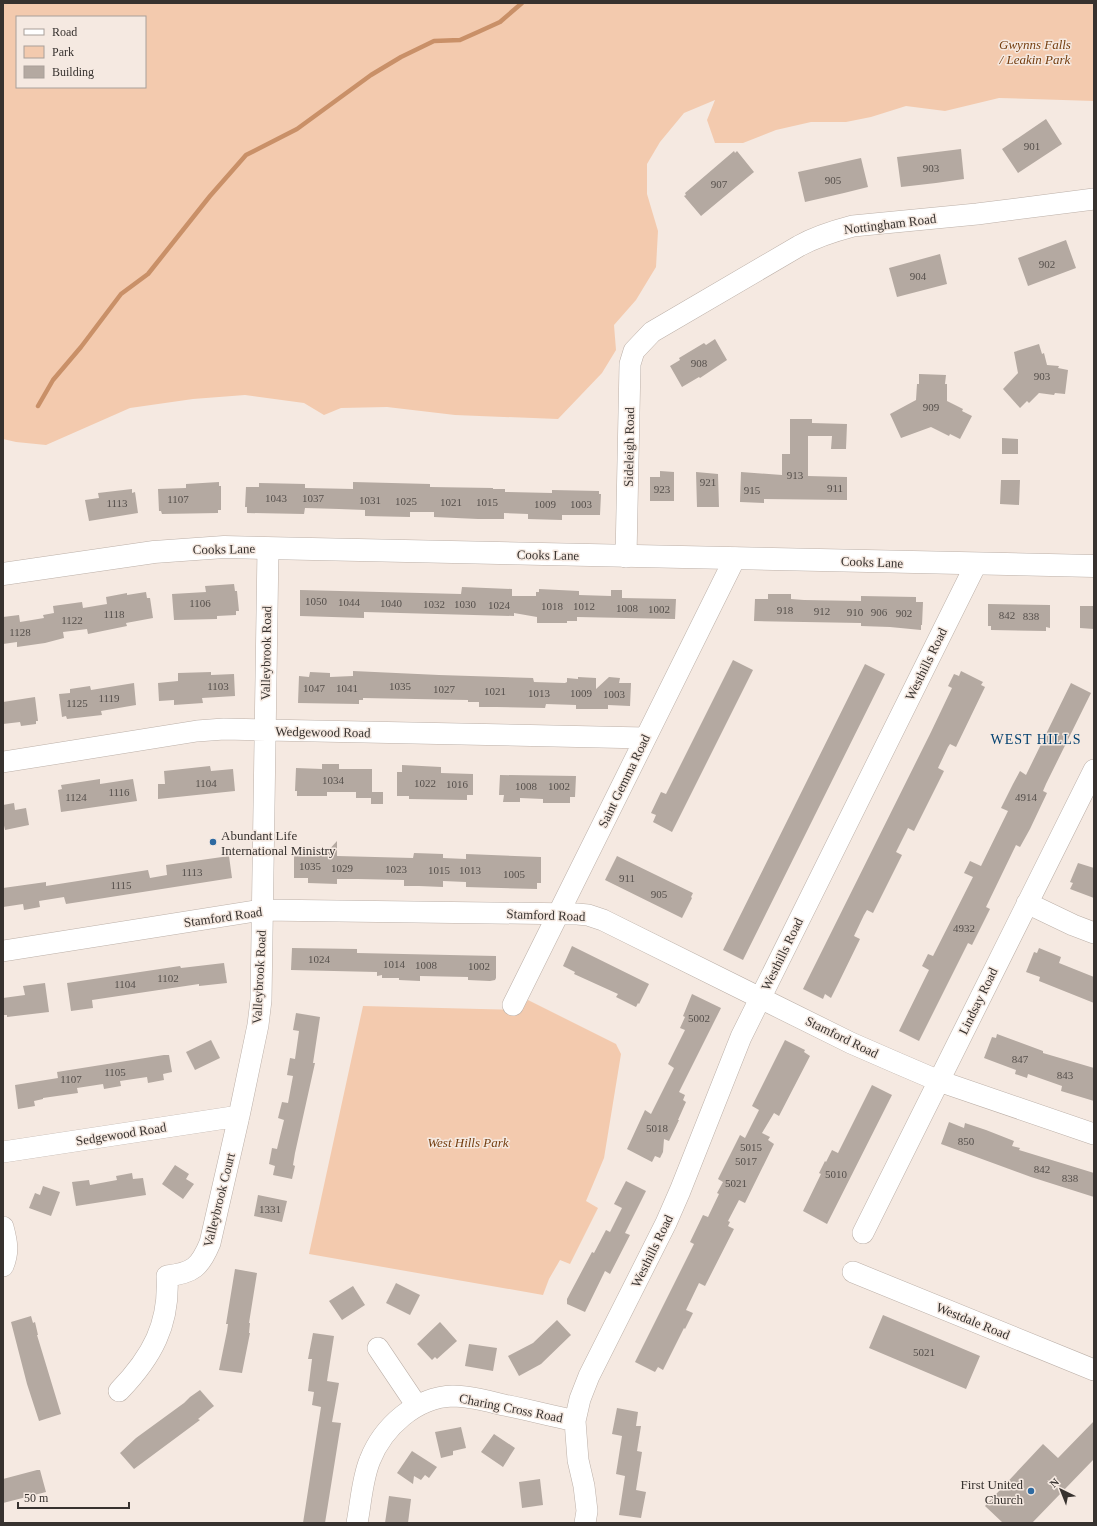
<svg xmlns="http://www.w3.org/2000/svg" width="1097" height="1526" font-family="'Times New Roman',serif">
	<rect width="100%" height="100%" fill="#f5e9e1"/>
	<path fill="#f3caae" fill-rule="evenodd" d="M3,3H1094V101L999,98L945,111L906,106L871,117L846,122H811L776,130L743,143H715L707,120L715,100L684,113L660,142L647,164V194L658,231L656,267L636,300L614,325L616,350L602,373L558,419L455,415L387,407L341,408L324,415L304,403L245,395L193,399L130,408L46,445L16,442L3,439ZM17,17H145V87H17Z
		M528,1000L616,1044L621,1054L604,1158L586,1201L598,1208L570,1264L560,1260L549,1279L543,1295L309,1254L363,1006L520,1010Z"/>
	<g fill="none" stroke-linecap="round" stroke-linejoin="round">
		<path stroke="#c99068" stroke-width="4.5" d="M38,406L53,380L81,347L121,294L148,274L210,196L246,155L297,129L371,75L401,57L434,41L460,40L478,32L500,22L522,3"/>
	</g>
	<path fill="#b4a9a1" d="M1046,119L1062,144L1018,173L1002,149Z
		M961,149L964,179L936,183L901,187L897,157Z
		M734,151L735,153L737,151L754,172L701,216L684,196L686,195L685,193Z
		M861,158L868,187L844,193L805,202L798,172Z
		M1066,240L1076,268L1028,286L1018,258Z
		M940,254L947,284L897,297L889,268Z
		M715,339L727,360L700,378L699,377L682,387L670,366L680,360L679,358L704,343L706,345Z
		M1039,344L1042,354L1044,353L1047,365L1059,366L1058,368L1068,370L1065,394L1055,393L1054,395L1039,393L1029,403L1027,401L1020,408L1003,389L1018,373L1014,352Z
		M919,374L946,375L945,384H947V401L963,409L962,411L972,416L960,439L950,434L949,436L931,427L901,438L890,414L916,400L917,384H919Z
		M790,419H812V423L847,424L846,449H831L832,436H808V476L847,477V500L764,499V503L740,502L741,472L782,475V454H790Z
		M1002,438L1018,439V454H1002Z
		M660,471L674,472V501H650V477H660Z
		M696,472L718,474L719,507H697Z
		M1001,480H1020L1019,505L1000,504Z
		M219,482V486H221V510H218V513L162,514L161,511H159L158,489L186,488V484Z
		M353,482L430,484V487L493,488V489H505V492L552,493V490L599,491V494H601L600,515H562V520L528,519V514L504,513V519H478L434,517V512H410V517L365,516V510L339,509L305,508L304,514L247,513V507H245L246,487H259V483L305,484V488L353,489Z
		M132,489V493L135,492L138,513L89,521L85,500L99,498L98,493Z
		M234,584L235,591H237L239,611H236V615L217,616V619L174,620L172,594L206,592L205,586Z
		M462,587L512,589V596H536V592H539V589L579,591V595L611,596V590H622V598L676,599L675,619L577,617V621H567V623H537V617L514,613V616L364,612V618L300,616V590L461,594Z
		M146,592L147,598H150L153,618L126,623L127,626L88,634L87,629L63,632L64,638L45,643L17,647V642L3,644V617L19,615L20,622L44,618L43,615L54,613L53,606L82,602L83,608L107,604L106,597L127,593V595Z
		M768,594H791V599L804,600L861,601V596L916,597V602H923L922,625H921V630L890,627L861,626V623L754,621L755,599H768Z
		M988,604L1050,605V628L1046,627V631L991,630V626H988Z
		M1080,606H1094V629L1080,628Z
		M733,660L753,670L672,832L653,822L656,815L651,813L661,792L666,794Z
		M865,664L885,674L743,960L723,950Z
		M353,671L439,675L533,678L534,682L565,683L567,682V678L578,679V677L596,678V689L609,677L620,678L619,683H631L630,706L608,705V709H576V705L546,704L545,708L497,707H479V702H468V700L363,698V700H359V704L298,703L299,676L309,677L310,672L330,673V677L353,676Z
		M961,671L983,682L981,685L985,687L956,747L950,744L948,747L938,768L944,771L914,831L908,828L896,852L902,855L873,913L867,910L864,915L854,936L860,939L839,982L831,998L825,994L823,999L803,989L931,732L952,688L948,686L954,674L959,676Z
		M211,672V675L234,674L235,696L202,698L203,703L174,705V700L159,701L158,683L178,681V673Z
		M134,683L136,705L101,711L102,715L67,719L66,716L62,717L59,694L70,693V689L90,686L91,690Z
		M1071,683L1091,693L1046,784L1043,791L1047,793L1030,829L1020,847L1016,845L986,907L990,909L972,945L968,943L919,1041L899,1031L929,970L922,966L928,954L933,956L973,877L964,873L970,861L981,866L1008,811L1001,808L1013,784L1020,771L1026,775Z
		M35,697L38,721H36V724L21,726L20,722L3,724V702Z
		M322,764H339V769H372V792H383V804H371V798H356V792H327V796H297V791H295L296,768L322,769Z
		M402,765L441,767V773L473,774V795H467V800L409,799V796H397V772H402Z
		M210,766L211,771L233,769L235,791L158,799V784H165L164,771Z
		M500,775L576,776L575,797H570V803H543V799L520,798V802H503L504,795H499Z
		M100,779V784L133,779L137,801L61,812L58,790L62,789L61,785Z
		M14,803L15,810L26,808L29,825L5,830L3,821V805Z
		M337,841V856L413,858L414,853L443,854V858L466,859V854L541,857V883H537V889L466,887V882L443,881V887L419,886H404V880L358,879H337V884L308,883V878H294V855H306V851L327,852Z
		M229,856L232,878L66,904L64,897L39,901L40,907L24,910L23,904L3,907V888L46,882V886L148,870L150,878L167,875L166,865Z
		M617,856L693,893L691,897L692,898L682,918L605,880Z
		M1078,863L1094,868V898L1070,889L1073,883L1070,882Z
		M572,946L649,984L639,1004L638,1003L636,1007L616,997L618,994L574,974L575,972L563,966Z
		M292,948L357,949V953L496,956V978L495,980L490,981L468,980V977L420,976V981L399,980V978H382V975L377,976V972L291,970Z
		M1039,948L1061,957L1059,963L1094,977V1003L1039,981L1040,977L1026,972L1034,952L1037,953Z
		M224,963L227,983L199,986V984L92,1000L93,1008L71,1011L67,983L180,966L181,968Z
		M45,983L49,1012L7,1017V1015H3V998L25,995L23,986Z
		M692,994L721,1008L679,1092L685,1095L683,1100L686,1102L678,1120H679L669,1141L664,1139L663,1152L660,1158L655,1156L652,1162L627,1149L645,1110L651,1114L674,1068L668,1064L685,1030L680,1028L685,1017L683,1016Z
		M296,1013L320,1017L313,1063H315L295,1153L293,1165L295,1166L292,1179L273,1175L275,1166L269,1164L272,1148L277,1149L284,1120L278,1118L282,1102L288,1103L293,1076L287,1075L290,1058L295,1059L299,1031L293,1030Z
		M997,1034L1043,1051V1053L1094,1068V1101L1061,1091L1062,1086L1028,1074L1027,1078L1015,1074L1016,1070L984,1058L992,1037L996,1038Z
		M211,1040L220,1058L195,1070L186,1052Z
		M785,1040L805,1050L804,1052L810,1056L779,1116L774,1113L762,1133L770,1137L768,1140L774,1144L745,1203L739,1200L728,1221L730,1222L728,1226L734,1229L705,1286L699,1283L686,1310L693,1313L685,1329L684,1328L663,1370L658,1367L655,1372L635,1362L694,1244L690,1242L703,1215L708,1217L719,1194L717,1193L723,1182L718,1179L740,1135L745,1138L759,1110L752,1106Z
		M164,1055H169L172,1072L163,1074L164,1080L148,1083L147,1077L120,1081L121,1086L104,1089L103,1084L77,1088L78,1093L43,1098V1099L34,1101L35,1106L18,1109L15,1085L58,1078L57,1072Z
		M872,1085L892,1095L827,1224L803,1211L821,1174L819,1173L825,1161L826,1162L832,1150L838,1153Z
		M949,1122L964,1128L965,1123L986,1130L1014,1141L1012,1146L1020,1148L1019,1150L1094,1173V1197L1031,1177L941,1144Z
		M175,1165L189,1174L186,1179L194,1184L183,1199L162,1184Z
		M132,1173L133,1179L143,1178L146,1195L76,1206L72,1182L89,1180L90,1185L117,1180L116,1176Z
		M626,1181L646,1191L625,1233L630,1235L610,1274L605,1271L585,1312L567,1304V1299L592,1252L594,1253L606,1230L610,1232L622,1208L614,1204Z
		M43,1186L60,1192L51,1216L29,1208L35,1193L40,1195Z
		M258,1195L287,1201L282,1222L254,1216Z
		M235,1269L257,1273L249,1323H250L249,1333H250L242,1373L219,1370L227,1331L228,1324H226Z
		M396,1283L420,1295L410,1315L386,1303Z
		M353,1286L365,1305L342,1320L329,1301Z
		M883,1315L980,1356L966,1389L869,1348Z
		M31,1316L33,1323L35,1322L38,1335H37L61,1414L39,1421L27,1384L11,1322Z
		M557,1320L571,1335L541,1364L519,1376L508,1356L533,1343Z
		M440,1322L457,1341L437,1359L435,1357L432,1360L417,1344Z
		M313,1333L334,1336L327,1381L339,1383L332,1422L341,1423L325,1523H303L321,1407L312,1405L314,1392L308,1391L312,1359H308Z
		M469,1344L497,1348L493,1371L465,1366Z
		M200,1390L214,1406L198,1419L200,1420L134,1469L120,1453L136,1438L184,1403L190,1397Z
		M617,1408L638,1412L636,1426H641L637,1451L642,1452L636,1490L646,1492L641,1518L619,1515L625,1476L616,1474L622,1436L612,1434Z
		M1094,1421V1459L1032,1523H1003L985,1506L1043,1444L1058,1458Z
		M461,1427L466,1448L453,1451V1455L441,1458L435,1432Z
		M494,1434L515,1448L503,1467L481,1452Z
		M412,1451L437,1467L429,1478L425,1475L421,1480L414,1476L413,1484L397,1473Z
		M37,1470H40L46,1492L3,1503V1479Z
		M540,1479L543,1505L522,1508L519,1482Z
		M389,1496L411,1499L408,1523H385Z"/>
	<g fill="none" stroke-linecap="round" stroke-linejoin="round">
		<defs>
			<path id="minor" d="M626,557L630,364L634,351L652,332L799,246C817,236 834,231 853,226L977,214L1094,199
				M3,762L197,731L224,729L645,738
				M1027,903L1073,925L1094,933
				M3,951L262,910L577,914L588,915L603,920L851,1043L897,1063L939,1081L1094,1134
				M513,1005L735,558
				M3,1152L239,1116
				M3,1227C7,1242 9,1252 3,1266
				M863,1233L1094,770
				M853,1272L1094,1370
				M378,1348L417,1406
				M119,1391C152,1357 170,1324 167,1276C193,1273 200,1267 210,1243L239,1116L258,1025L261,1000L268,548
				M357,1523C361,1503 362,1479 370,1460C383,1427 416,1397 453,1396C470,1396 487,1401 504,1405C528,1410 552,1416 575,1421
				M585,1523L587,1511L584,1486L578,1460L575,1421L580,1399L589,1376L666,1223L680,1191L741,1037L976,564"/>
			<path id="major" d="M3,574L154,552L224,547L1094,566"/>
		</defs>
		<use href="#minor" stroke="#bcb0a8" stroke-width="22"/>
		<use href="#major" stroke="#bcb0a8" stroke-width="23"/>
		<use href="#minor" stroke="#fff" stroke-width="21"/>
		<use href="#major" stroke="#fff" stroke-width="22"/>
	</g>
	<g fill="#2e6aa1" stroke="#f5e9e1" stroke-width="1.5">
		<circle cx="213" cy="842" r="4"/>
		<circle cx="1031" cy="1491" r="4"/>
	</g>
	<g text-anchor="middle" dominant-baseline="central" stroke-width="3" stroke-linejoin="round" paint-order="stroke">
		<g font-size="11" fill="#56504c">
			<text x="1032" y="146">901</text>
			<text x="931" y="168">903</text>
			<text x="833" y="180">905</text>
			<text x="719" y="184">907</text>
			<text x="1047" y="264">902</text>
			<text x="918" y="276">904</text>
			<text x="699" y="363">908</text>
			<text x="1042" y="376">903</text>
			<text x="931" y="407">909</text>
			<text x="795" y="475">913</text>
			<text x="708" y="482">921</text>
			<text x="835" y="488">911</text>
			<text x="662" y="489">923</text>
			<text x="752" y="490">915</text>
			<text x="276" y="498">1043</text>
			<text x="313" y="498">1037</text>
			<text x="178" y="499">1107</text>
			<text x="370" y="500">1031</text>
			<text x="406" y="501">1025</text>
			<text x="451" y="502">1021</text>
			<text x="487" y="502">1015</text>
			<text x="117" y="503">1113</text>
			<text x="545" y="504">1009</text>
			<text x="581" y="504">1003</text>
			<text x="316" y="601">1050</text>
			<text x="349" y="602">1044</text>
			<text x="200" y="603">1106</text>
			<text x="391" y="603">1040</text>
			<text x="434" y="604">1032</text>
			<text x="465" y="604">1030</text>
			<text x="499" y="605">1024</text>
			<text x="552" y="606">1018</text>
			<text x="584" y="606">1012</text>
			<text x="627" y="608">1008</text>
			<text x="659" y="609">1002</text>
			<text x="785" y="610">918</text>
			<text x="822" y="611">912</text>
			<text x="855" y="612">910</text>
			<text x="879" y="612">906</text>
			<text x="904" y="613">902</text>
			<text x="114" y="614">1118</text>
			<text x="1007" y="615">842</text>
			<text x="1031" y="616">838</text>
			<text x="72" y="620">1122</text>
			<text x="20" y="632">1128</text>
			<text x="218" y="686">1103</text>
			<text x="400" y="686">1035</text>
			<text x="314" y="688">1047</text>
			<text x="347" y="688">1041</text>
			<text x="444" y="689">1027</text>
			<text x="495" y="691">1021</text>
			<text x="539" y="693">1013</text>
			<text x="581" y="693">1009</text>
			<text x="614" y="694">1003</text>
			<text x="109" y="698">1119</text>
			<text x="77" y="703">1125</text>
			<text x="333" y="780">1034</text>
			<text x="206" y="783">1104</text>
			<text x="425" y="783">1022</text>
			<text x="457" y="784">1016</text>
			<text x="526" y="786">1008</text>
			<text x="559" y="786">1002</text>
			<text x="119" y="792">1116</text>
			<text x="76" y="797">1124</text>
			<text x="1026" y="797">4914</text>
			<text x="310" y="866">1035</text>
			<text x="342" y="868">1029</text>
			<text x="396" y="869">1023</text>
			<text x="439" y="870">1015</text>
			<text x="470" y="870">1013</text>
			<text x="192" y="872">1113</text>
			<text x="514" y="874">1005</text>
			<text x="627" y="878">911</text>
			<text x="121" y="885">1115</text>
			<text x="659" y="894">905</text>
			<text x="964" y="928">4932</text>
			<text x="319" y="959">1024</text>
			<text x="394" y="964">1014</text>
			<text x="426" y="965">1008</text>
			<text x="479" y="966">1002</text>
			<text x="168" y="978">1102</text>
			<text x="125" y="984">1104</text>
			<text x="699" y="1018">5002</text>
			<text x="1020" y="1059">847</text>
			<text x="115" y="1072">1105</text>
			<text x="1065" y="1075">843</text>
			<text x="71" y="1079">1107</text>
			<text x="657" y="1128">5018</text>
			<text x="966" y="1141">850</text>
			<text x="751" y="1147">5015</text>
			<text x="746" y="1161">5017</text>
			<text x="1042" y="1169">842</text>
			<text x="836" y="1174">5010</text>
			<text x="1070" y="1178">838</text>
			<text x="736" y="1183">5021</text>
			<text x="270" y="1209">1331</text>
			<text x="924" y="1352">5021</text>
		</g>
		<g font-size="13" font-style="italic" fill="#743e10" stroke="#f5e9e1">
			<text x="1035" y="44">Gwynns Falls<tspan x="1035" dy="15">/ Leakin Park</tspan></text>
			<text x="468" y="1142">West Hills Park</text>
		</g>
		<g font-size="13" fill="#37322f" stroke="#f5e9e1">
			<text transform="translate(890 224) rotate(-7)">Nottingham Road</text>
			<text transform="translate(629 447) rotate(-89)">Sideleigh Road</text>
			<text transform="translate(224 549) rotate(-1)">Cooks Lane</text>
			<text transform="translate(548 555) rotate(1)">Cooks Lane</text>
			<text transform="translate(872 562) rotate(2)">Cooks Lane</text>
			<text transform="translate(266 653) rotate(-89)">Valleybrook Road</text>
			<text transform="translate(926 664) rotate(-64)">Westhills Road</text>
			<text transform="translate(323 732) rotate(1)">Wedgewood Road</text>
			<text transform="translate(624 781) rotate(-64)">Saint Gemma Road</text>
			<text transform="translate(546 915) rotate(2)">Stamford Road</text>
			<text transform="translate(223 917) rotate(-8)">Stamford Road</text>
			<text transform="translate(782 954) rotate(-64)">Westhills Road</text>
			<text transform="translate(259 977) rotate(-87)">Valleybrook Road</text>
			<text transform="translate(978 1001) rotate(-64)">Lindsay Road</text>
			<text transform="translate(842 1037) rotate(26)">Stamford Road</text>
			<text transform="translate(121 1134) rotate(-9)">Sedgewood Road</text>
			<text transform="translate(219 1200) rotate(-76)">Valleybrook Court</text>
			<text transform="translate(652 1251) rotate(-64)">Westhills Road</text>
			<text transform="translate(973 1321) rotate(22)">Westdale Road</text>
			<text transform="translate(511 1408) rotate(11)">Charing Cross Road</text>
		</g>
		<g font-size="13" fill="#37322f" stroke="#f5e9e1" text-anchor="start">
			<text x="221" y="835">Abundant Life<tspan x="221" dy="15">International Ministry</tspan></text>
			<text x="1023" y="1484" text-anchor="end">First United<tspan x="1023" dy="15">Church</tspan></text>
		</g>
		<g font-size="14" letter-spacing="1" fill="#024070" stroke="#f5e9e1">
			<text x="1036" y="739">WEST HILLS</text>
		</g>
	</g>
	<rect width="1097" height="1526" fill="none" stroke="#37322f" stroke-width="8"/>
	<rect x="16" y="16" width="130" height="72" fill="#f5e9e1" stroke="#a9a09a"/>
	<rect x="24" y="29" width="20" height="6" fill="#ffffff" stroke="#a9a09a"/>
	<text x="52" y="36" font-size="12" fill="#37322f">Road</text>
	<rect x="24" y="46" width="20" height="12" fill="#f3caae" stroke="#a9a09a"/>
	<text x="52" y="56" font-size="12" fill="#37322f">Park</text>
	<rect x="24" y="66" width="20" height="12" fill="#b4a9a1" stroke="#a9a09a"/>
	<text x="52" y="76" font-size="12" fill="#37322f">Building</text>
	<g transform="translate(1061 1490) rotate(317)" stroke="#f5e9e1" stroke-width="3" paint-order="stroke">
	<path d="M0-3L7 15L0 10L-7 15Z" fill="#37322f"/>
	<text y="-6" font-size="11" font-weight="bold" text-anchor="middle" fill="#37322f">N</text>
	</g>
	<path d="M18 1502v6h111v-6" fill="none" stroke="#37322f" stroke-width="2"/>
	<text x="24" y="1502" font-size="12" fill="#37322f" stroke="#f5e9e1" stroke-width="3" paint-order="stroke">50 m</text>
</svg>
